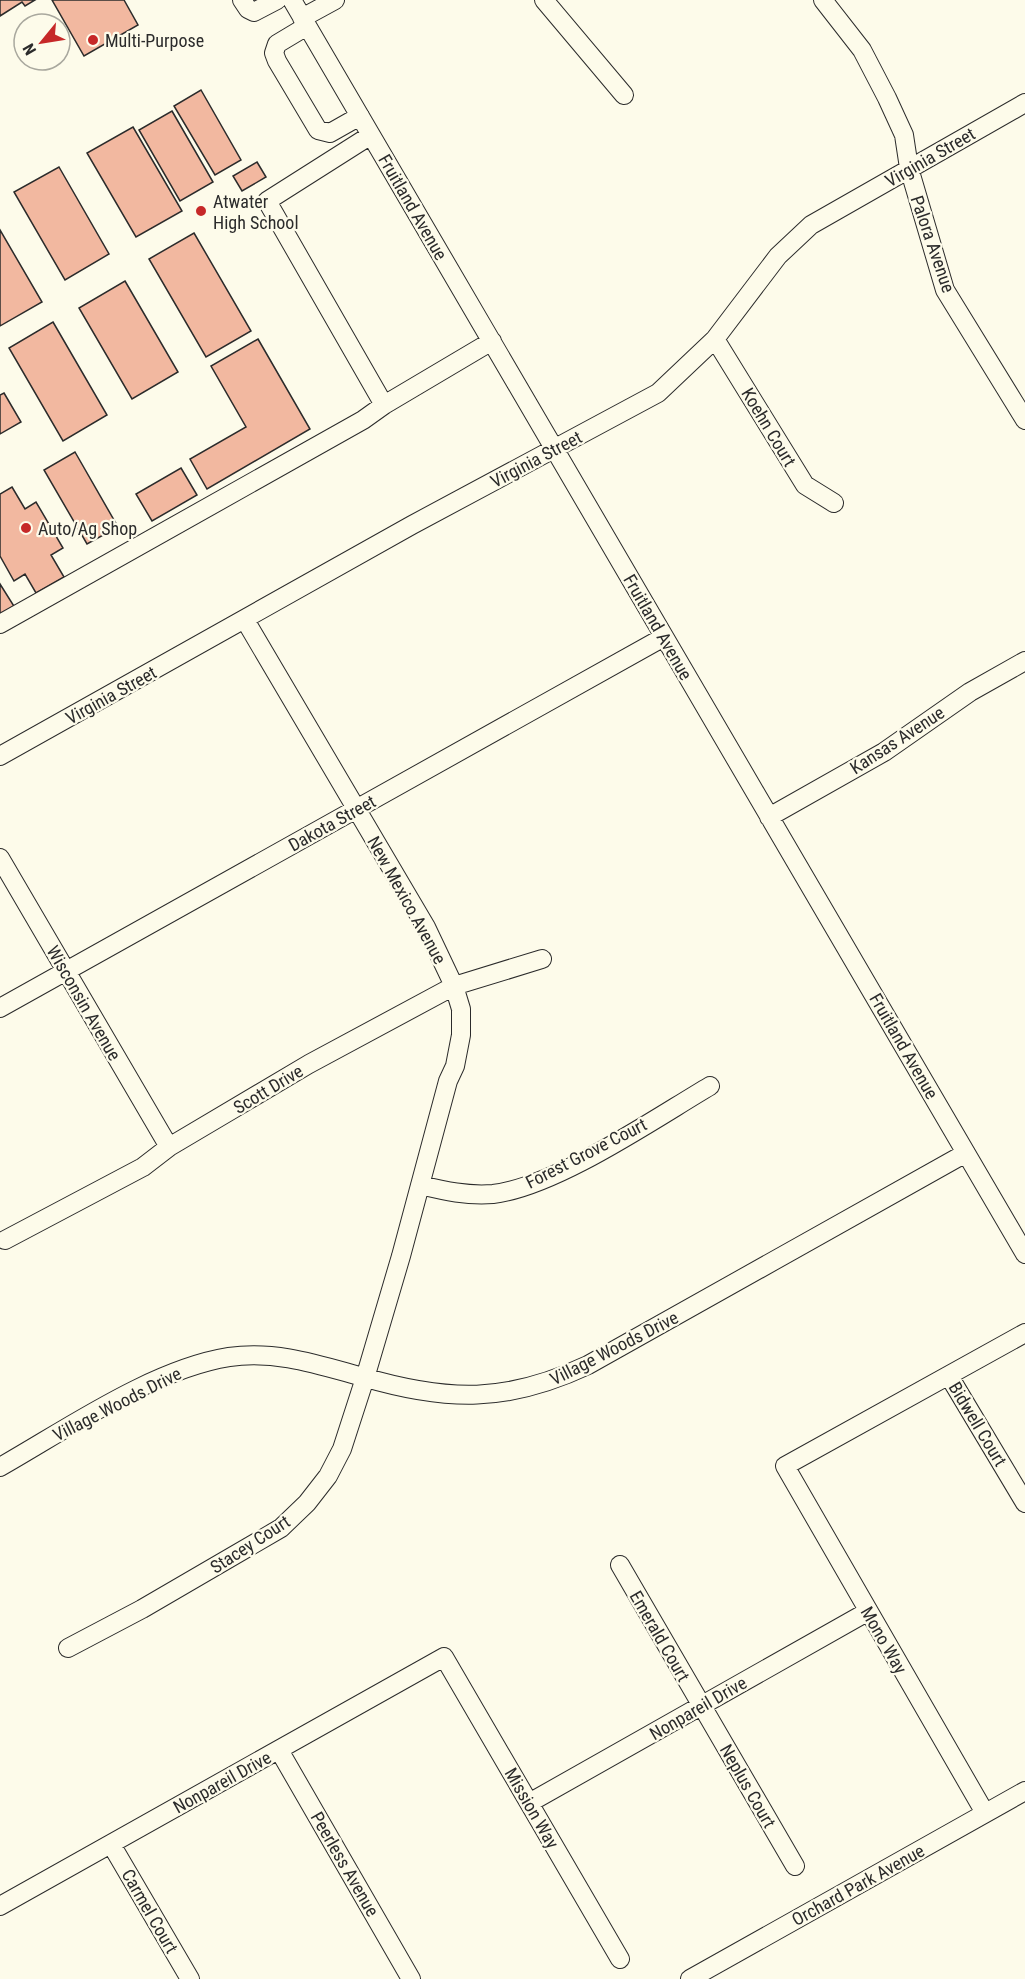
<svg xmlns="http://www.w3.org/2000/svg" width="1025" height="1979" font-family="'Roboto Condensed',sans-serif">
	<rect width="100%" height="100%" fill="#fdfbea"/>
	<path fill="#f2b8a0" stroke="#2b2b2b" stroke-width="1.5" d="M0,0H35L25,6L22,2L0,16Z
		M52,0H124L138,25L84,56Z
		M201,90L241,160L215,175L174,106Z
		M172,111L213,182L180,201L139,130Z
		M133,127L182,211L136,237L87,153Z
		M257,162L266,177L242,191L233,176Z
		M59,167L109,254L65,280L14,192Z
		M0,230L42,302L0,326Z
		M194,233L251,331L206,357L149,259Z
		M125,281L178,372L132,399L79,308Z
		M53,322L107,415L63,441L9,348Z
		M258,339L310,429L207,489L190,459L246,427L211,366Z
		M4,393L21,422L0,434V395Z
		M75,452L118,527L87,544L44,470Z
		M181,468L197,495L152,521L136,494Z
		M12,487L25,509L36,502L63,548L51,555L64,577L36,593L25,574L14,581L0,556V494Z
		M0,584L17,611L0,622Z"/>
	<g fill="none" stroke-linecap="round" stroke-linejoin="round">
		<defs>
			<path id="minor" d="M242,0L248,9L254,12L277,0
				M292,0L1025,1254
				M544,0L624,95
				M823,0L862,50L887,98L904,135L909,168L945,290L1025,420
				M302,18L335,0
				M307,26L277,44L274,53L277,61L318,130L330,133L360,116
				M371,135L267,201L384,405L492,341
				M715,339L805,485L834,503
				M0,624L363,420L384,405
				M0,756L412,525L658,393L715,339L778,256L811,225L1025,103
				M769,817L884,752L970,692L1025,661
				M0,858L169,1147
				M0,1008L664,637
				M420,1185C445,1191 467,1196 493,1194C555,1187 654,1119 710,1086
				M5,1240L143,1167L169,1147L309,1064L454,986L542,959
				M949,1376L1025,1503
				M0,1467C67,1429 153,1369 229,1357C276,1350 319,1365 363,1377C448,1402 507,1403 588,1365L966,1153
				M620,1565L795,1866
				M68,1648L142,1609L281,1528L307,1503L328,1476L342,1449L365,1378L401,1256L448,1081L455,1066L461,1035V1009L454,986L426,927L245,620
				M279,1750L411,1979
				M529,1803L867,1612
				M985,1813L785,1466L1025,1333
				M111,1844L190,1979
				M0,1906L444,1657L620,1959
				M690,1979L1025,1791"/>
		</defs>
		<use href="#minor" stroke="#2b2b2b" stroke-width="20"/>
		<use href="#minor" stroke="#fdfbea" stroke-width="18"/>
	</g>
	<g fill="#c62828" stroke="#fdfbea" stroke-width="2">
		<circle cx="93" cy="40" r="6"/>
		<circle cx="201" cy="211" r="6"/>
		<circle cx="26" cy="528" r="6"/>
	</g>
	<g text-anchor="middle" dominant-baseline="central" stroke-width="4.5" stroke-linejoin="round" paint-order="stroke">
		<g font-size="18" fill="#2b2b2b" stroke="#fdfbea" text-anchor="start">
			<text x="105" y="40">Multi-Purpose</text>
			<text x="213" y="201">Atwater<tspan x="213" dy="21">High School</tspan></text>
			<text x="38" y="528">Auto/Ag Shop</text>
		</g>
		<g font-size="18" fill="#2b2b2b" stroke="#fdfbea">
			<text transform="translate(930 157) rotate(-30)">Virginia Street</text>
			<text transform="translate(413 207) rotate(60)">Fruitland Avenue</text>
			<text transform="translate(933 244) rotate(71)">Palora Avenue</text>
			<text transform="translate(769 427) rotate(59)">Koehn Court</text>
			<text transform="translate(536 459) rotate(-28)">Virginia Street</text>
			<text transform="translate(658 627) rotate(60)">Fruitland Avenue</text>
			<text transform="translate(111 695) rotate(-29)">Virginia Street</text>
			<text transform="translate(897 740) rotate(-33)">Kansas Avenue</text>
			<text transform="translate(332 823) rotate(-29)">Dakota Street</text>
			<text transform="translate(407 900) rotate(61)">New Mexico Avenue</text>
			<text transform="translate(84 1003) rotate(60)">Wisconsin Avenue</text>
			<text transform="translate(904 1046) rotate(60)">Fruitland Avenue</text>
			<text transform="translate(268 1089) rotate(-31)">Scott Drive</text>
			<text transform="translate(586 1153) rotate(-27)">Forest Grove Court</text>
			<text transform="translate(614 1348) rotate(-27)">Village Woods Drive</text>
			<text transform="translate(117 1404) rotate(-27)">Village Woods Drive</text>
			<text transform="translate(978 1424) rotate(59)">Bidwell Court</text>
			<text transform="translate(250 1544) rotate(-33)">Stacey Court</text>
			<text transform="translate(660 1636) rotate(60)">Emerald Court</text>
			<text transform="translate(884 1640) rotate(60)">Mono Way</text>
			<text transform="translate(698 1708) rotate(-30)">Nonpareil Drive</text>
			<text transform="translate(222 1782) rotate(-29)">Nonpareil Drive</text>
			<text transform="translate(748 1786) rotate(60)">Neplus Court</text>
			<text transform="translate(532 1808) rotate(60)">Mission Way</text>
			<text transform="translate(345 1864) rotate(60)">Peerless Avenue</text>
			<text transform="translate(858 1885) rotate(-29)">Orchard Park Avenue</text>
			<text transform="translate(150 1911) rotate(60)">Carmel Court</text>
		</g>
	</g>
	<g transform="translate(42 42) rotate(240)"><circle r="28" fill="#fdfbea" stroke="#a9a89e" stroke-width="1.5"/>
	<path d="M0-4.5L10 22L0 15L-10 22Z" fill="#c62828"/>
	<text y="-9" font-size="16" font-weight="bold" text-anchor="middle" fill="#2b2b2b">N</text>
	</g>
</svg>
